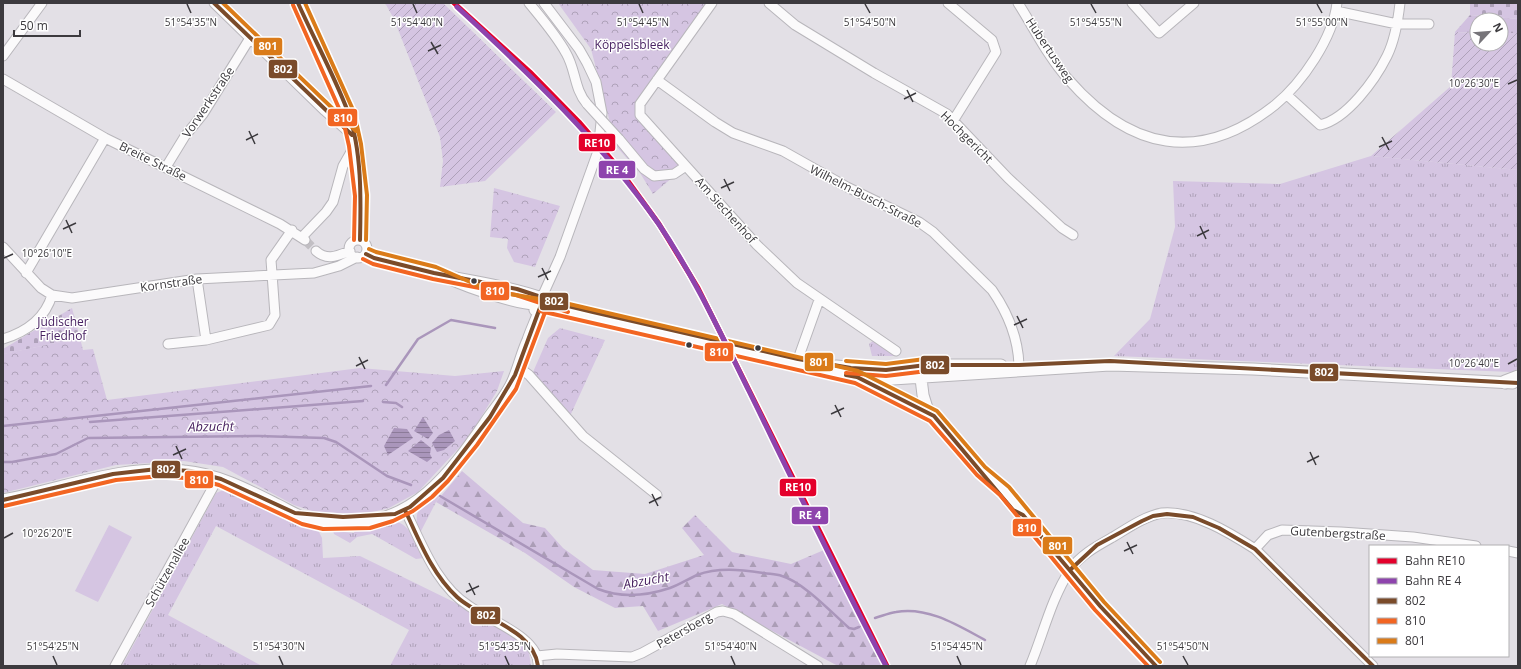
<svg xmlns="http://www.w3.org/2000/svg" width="1521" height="669" font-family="'Open Sans',sans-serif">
	<defs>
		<pattern id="grass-tufts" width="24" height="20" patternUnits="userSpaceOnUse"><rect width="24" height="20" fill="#d5c5e2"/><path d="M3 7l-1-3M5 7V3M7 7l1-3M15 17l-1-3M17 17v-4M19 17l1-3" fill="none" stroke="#aea1b9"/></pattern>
		<pattern id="forest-firs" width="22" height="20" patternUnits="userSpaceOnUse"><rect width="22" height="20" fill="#d1c0df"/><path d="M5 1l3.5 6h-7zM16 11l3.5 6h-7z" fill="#ab9db6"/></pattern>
		<pattern id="cemetery-stones" width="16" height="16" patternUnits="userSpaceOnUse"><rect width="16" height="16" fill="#d5c5e2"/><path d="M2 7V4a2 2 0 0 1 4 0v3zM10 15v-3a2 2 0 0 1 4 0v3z" fill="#aea1b9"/></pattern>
		<pattern id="park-crowns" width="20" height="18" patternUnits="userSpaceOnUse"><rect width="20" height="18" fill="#d5c5e2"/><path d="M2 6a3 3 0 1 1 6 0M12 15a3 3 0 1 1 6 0" fill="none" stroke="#aea1b9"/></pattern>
		<pattern id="garden-furrows" width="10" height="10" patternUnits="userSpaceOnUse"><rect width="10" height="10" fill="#d5c5e2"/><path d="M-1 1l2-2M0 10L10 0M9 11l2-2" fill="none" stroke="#aea1b9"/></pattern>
		<pattern id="water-rules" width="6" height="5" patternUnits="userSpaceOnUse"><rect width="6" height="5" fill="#aa96bb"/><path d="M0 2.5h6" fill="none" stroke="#8c7b99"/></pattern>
	</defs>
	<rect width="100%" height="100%" fill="#e3e0e6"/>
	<path fill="url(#grass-tufts)" d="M1371,156L1518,170V369L1511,372L1114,356L1150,319L1175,227L1173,181L1280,184Z
		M874,340L898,356H872L869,344Z
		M226,489L318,530L322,538L323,558L360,556L462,606L518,639L526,647L529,652L531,666H390L409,630L216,526L168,615L262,666H122L216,493Z
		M435,495H441L436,502L420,533C412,511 419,508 435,495Z
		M391,521C410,521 416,544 424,558L416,559L372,534L357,537L350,543L334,534L333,531L354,533L355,529Z"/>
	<path fill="url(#forest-firs)" d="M1470,15L1518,19V33H1501V20H1477V33L1455,32Z
		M462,471L523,523L545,528L563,548L593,570L645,574L704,555L682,528L695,515L732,552L791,564L824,550L884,666H838L722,604L658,631L643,606L615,608L574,587L525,553L436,502Z"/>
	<path fill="url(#cemetery-stones)" d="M1470,3H1518V19L1470,15Z
		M72,308L80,338L4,354L3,349Z"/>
	<path fill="url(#park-crowns)" d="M558,3H712L640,104V115L686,166L653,194L640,173L616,146L591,49Z
		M494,188L560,206L535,267L514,262L507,248L508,239L490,237Z
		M560,328L605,340L570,416L533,372L548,338Z
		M80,338L83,350L93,349L107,400L360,368L455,376L504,371L497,391L469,437L418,492L389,508L364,514L315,512L294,505L223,467L184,461L116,465L3,493V354Z"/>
	<path fill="url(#garden-furrows)" d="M385,3H443L556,112L485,181L440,187L443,161L440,137L394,19Z
		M1455,32L1477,33V44H1501V33H1518V170L1371,156L1451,86Z"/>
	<path fill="#d5c5e2" d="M109,525L132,537L98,602L75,591Z"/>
	<path fill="url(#water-rules)" d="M423,417L433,433L428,439L414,431Z
		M394,428L407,429L413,438L388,455L384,446Z
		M449,430L455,441L444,450L437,452L432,443L439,435Z
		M421,440L431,448L430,454L432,458L427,462L408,451Z"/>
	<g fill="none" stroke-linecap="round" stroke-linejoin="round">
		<path stroke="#aa96bb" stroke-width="2.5" d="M386,385L418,339L451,320L495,328
			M383,402L396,403L402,407
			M90,422L363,401
			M3,426L371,386
			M3,462H12L56,454L88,438L259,436L324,438L336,442L387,476L411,485
			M440,496L598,589C621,598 646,596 670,588C679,585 688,579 697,575C719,567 741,570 764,573C769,574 776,574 782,576C803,582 832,613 849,628L854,629L859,627
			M875,618C882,616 889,613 896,612C928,606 959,626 985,640"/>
		<path stroke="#c2bfc4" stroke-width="9" stroke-dasharray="9 4.5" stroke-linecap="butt" d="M305,240L316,251"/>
		<defs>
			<path id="minor" d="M214,3L325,111L353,136
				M298,3L348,113L355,145L361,196L360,240
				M529,3C542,19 556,35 566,53C576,70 574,89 587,104
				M712,3L640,104V115L757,245L797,283L896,351
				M769,3L795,25L874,73L947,114L1008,178L1062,228L1073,235
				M948,3L992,40L996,52L953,121
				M1018,3C1034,28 1048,57 1068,79C1130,150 1199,165 1275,105C1302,83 1333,38 1337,3
				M1132,3L1159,33L1194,3
				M1336,11L1397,24H1429
				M3,56L42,3
				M3,79L105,138L280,224L305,240
				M657,80L715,122L733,133L783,151L847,187L919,222L933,232L992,290C1008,313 1018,338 1019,365
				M1287,95L1320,125C1347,119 1375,80 1387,56C1395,40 1398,21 1400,3
				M619,139L644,169L654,176L674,174L686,166
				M166,167L185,136L203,114L250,38
				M302,237L326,212L333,202L343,166L355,145
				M349 249a9 9 0 1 1 18 0a9 9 0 1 1-18 0Z
				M3,247L41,288L52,295L72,298L197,279L314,273L339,266L357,257
				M316,251C327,261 337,256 350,251
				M366,254C379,261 393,263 407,267C452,278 498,282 542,297L560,257L598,151L602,113L596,82L587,63L579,49L544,3
				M26,273L105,138
				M197,279L206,340
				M448,279C463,286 531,311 542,304
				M3,339C26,332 45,319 52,295
				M168,344L206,340L269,325L275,315L271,260L292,230
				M798,359L819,300
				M518,367L529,375L583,436L657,495
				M405,510C422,544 436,585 469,606C489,620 541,638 538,666
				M1255,549L1268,535L1282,530L1341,532L1413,537L1476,546
				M1508,551L1518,553
				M537,656L557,654L632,657L642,653L717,612L723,611L734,614L818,666
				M115,666L218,478
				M1030,666C1043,635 1051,599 1070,570C1080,555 1097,546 1113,537C1128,528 1145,516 1162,513C1193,510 1230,533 1255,549L1373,666"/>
			<path id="major" d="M535,310L542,297L562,303
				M836,366L886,370L920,365H1001
				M920,370L923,395L927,408L985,477
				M863,380L931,415
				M981,471L1004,491L1100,606L1156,666
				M3,500C64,489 121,464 184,471C218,474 248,490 278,505C292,512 306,521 322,523C329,525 337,524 345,524C413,524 450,474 485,423C494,409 507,396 513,381C519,367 522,353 528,340C532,328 538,317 541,305L568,310L850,376L877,380L1110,365L1253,369L1513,383"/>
			<path id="highway" d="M1505,382L1518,377"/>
		</defs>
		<use href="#minor" stroke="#b8b6bb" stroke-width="11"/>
		<use href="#major" stroke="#b8b6bb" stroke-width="13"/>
		<use href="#highway" stroke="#b8b6bb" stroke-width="15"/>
		<use href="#minor" stroke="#fbfafb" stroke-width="9"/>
		<use href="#major" stroke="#fbfafb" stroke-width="11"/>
		<use href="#highway" stroke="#fbfafb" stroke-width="13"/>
		<defs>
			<path id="minor-bridge" d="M587,104L619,139"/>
		</defs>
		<use href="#minor-bridge" stroke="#b8b6bb" stroke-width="11" stroke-linecap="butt"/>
		<use href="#minor-bridge" stroke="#fbfafb" stroke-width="9"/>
		<defs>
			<path id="bus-1" d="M214,3L352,135
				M298,3C314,39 334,75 348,112C362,150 361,200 360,240
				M366,254L374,258L434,273L517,289L568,306L593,312L798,359L851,368L886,370L926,365H1019L1110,361L1518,383
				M846,375L857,377L934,416L1013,510L1023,515L1100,606L1156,666
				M3,500L113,474L157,469L191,471L221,479L295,513L343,517L395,514L410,507L443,478L490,417L515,375L541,305
				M405,510C419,540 432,574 457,597C482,620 533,628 538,666
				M1070,570L1097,545L1142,521L1153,516L1167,514L1193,517L1219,528L1255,549L1373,666"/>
			<path id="bus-2" d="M293,5L342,115L349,146L355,196L354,240
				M363,259L373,264L433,279L516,295L568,312
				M540,311L855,383L930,421L977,475L1000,495L1095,610L1148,666
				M846,373L886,376L927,371
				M4,506L116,480L161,476L196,479L219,485L302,524L323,529L370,528L393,521L413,511L432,497L448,481L477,445L516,389L547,307"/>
			<path id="bus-3" d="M223,3L356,131
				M305,3L354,112L361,144L367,195L366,240
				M369,249L376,252L436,267L477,285L510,294L569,304L858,371L937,411L985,467L1009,487L1104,602L1160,662
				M846,361L886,364L925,359"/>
		</defs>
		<use href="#bus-1" stroke="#fff" stroke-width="7"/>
		<use href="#bus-2" stroke="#fff" stroke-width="7"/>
		<use href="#bus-3" stroke="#fff" stroke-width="7"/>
		<use href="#bus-1" stroke="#7a4b2a" stroke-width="4"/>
		<use href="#bus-2" stroke="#f26522" stroke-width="4"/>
		<use href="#bus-3" stroke="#da7b19" stroke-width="4"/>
		<defs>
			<path id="rail-1" d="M454,3L530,72L579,122L617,166L659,224L698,288L887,666"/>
			<path id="rail-2" d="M457,7C530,74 601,142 658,223C694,276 721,334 749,391C794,483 838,575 886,666"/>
		</defs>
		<use href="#rail-1" stroke="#fff" stroke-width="8"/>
		<use href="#rail-2" stroke="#fff" stroke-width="8"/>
		<use href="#rail-1" stroke="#e4002b" stroke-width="5"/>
		<use href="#rail-2" stroke="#8e44ad" stroke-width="5"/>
	</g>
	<path fill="none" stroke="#3c3a3e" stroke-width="1.5" d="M187,4L191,13M413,4L417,13M639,4L643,13M865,4L870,13M1091,4L1096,13M1317,4L1322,13M431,42L438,54M428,51L441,45M1508,84L1517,80M907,90L913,102M904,99L916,93M249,131L255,144M1382,137L1389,150M246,140L258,134M1379,147L1392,141M724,179L730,191M721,188L734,182M66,220L72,233M1200,226L1206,239M63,229L76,223M1197,236L1209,230M4,258L13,254M542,268L548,280M538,277L551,271M1017,316L1023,328M1014,325L1027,319M359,357L365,369M1508,364L1517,359M356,366L368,360M835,405L841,417M831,414L844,408M176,446L182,459M1310,452L1316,465M173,455L186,449M1307,462L1319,456M652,494L658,506M649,503L661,497M4,538L13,533M1127,542L1133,554M1124,551L1137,545M469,583L475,595M466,592L479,586M53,656L57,665M279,656L283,665M505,656L509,665M731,656L735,665M957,656L961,665M1183,656L1188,665"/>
	<g fill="#3c3a3e" stroke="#fff" stroke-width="1.5">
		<circle cx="474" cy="281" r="3.5"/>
		<circle cx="689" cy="345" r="3.5"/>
		<circle cx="758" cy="348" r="3.5"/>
	</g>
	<g text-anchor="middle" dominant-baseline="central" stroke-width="3" stroke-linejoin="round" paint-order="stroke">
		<g font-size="12" fill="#492363" stroke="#fff">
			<text x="632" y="44">Köppelsbleek</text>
			<text x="63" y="321">Jüdischer<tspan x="63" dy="14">Friedhof</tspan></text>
		</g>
		<g font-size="12" fill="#3c3a3e" stroke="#fff">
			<text transform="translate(1050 50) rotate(56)">Hubertusweg</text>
			<text transform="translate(208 102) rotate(-56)">Vorwerkstraße</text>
			<text transform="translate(967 137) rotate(45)">Hochgericht</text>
			<text transform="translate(153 161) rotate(26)">Breite Straße</text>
			<text transform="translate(866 196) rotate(27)">Wilhelm-Busch-Straße</text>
			<text transform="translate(726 210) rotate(48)">Am Siechenhof</text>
			<text transform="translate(171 283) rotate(-8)">Kornstraße</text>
			<text transform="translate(1338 533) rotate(3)">Gutenbergstraße</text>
			<text transform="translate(167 572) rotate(-61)">Schützenallee</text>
			<text transform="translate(684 630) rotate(-29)">Petersberg</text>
		</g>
		<g font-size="13" font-style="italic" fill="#451e5d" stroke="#fff">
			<text transform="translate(211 426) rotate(-1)">Abzucht</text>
			<text transform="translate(646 580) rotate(-10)">Abzucht</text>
		</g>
	</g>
	<g font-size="10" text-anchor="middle" fill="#3c3a3e" stroke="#fff" stroke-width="3" stroke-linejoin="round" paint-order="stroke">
		<text x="1322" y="26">51°55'00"N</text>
		<text x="191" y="26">51°54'35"N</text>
		<text x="417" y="26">51°54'40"N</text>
		<text x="643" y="26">51°54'45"N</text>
		<text x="870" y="26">51°54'50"N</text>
		<text x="1096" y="26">51°54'55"N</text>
		<text x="1474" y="87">10°26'30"E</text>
		<text x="47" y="257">10°26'10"E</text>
		<text x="1474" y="367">10°26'40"E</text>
		<text x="47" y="537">10°26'20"E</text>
		<text x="53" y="650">51°54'25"N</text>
		<text x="279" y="650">51°54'30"N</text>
		<text x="505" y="650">51°54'35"N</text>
		<text x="731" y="650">51°54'40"N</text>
		<text x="957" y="650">51°54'45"N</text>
		<text x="1183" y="650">51°54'50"N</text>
	</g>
	<g stroke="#fff" stroke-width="1.5">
		<rect x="253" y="37" width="30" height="19" rx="4" fill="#da7b19"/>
		<rect x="268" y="59" width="30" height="20" rx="4" fill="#7a4b2a"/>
		<rect x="327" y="108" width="31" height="19" rx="4" fill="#f26522"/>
		<rect x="578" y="133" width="38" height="19" rx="4" fill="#e4002b"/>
		<rect x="598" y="160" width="38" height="19" rx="4" fill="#8e44ad"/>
		<rect x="480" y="281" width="30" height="20" rx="4" fill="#f26522"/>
		<rect x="539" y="292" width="30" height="19" rx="4" fill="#7a4b2a"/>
		<rect x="704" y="342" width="30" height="20" rx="4" fill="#f26522"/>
		<rect x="804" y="352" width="30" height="20" rx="4" fill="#da7b19"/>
		<rect x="920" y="355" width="30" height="20" rx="4" fill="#7a4b2a"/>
		<rect x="1309" y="363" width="30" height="19" rx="4" fill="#7a4b2a"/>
		<rect x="151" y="460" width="30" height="19" rx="4" fill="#7a4b2a"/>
		<rect x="184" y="470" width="30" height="19" rx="4" fill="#f26522"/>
		<rect x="779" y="478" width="38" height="19" rx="4" fill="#e4002b"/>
		<rect x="791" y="506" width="38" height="19" rx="4" fill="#8e44ad"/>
		<rect x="1012" y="518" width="30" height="19" rx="4" fill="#f26522"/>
		<rect x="1042" y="536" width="31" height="19" rx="4" fill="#da7b19"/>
		<rect x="470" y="606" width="31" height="19" rx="4" fill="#7a4b2a"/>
	</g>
	<g font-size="11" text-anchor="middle" font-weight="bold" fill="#fff">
		<text x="268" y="50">801</text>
		<text x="283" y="73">802</text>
		<text x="343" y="122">810</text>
		<text x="597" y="147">RE10</text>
		<text x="617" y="174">RE 4</text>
		<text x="495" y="295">810</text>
		<text x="554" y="305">802</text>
		<text x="719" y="356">810</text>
		<text x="819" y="366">801</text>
		<text x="935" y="369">802</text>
		<text x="1324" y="376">802</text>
		<text x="166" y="473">802</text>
		<text x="199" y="484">810</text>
		<text x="798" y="491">RE10</text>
		<text x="810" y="519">RE 4</text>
		<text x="1027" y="532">810</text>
		<text x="1058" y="550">801</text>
		<text x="486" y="619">802</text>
	</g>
	<rect width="1521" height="669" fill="none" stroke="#3c3a3e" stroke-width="8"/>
	<rect x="1369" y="545" width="140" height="112" fill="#ffffff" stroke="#b1b0b2"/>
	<rect x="1377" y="558" width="20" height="6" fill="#e4002b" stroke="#b1b0b2"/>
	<text x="1405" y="565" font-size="12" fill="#3c3a3e">Bahn RE10</text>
	<rect x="1377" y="578" width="20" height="6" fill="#8e44ad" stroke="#b1b0b2"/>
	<text x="1405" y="585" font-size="12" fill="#3c3a3e">Bahn RE 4</text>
	<rect x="1377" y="598" width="20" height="6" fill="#7a4b2a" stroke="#b1b0b2"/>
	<text x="1405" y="605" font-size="12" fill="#3c3a3e">802</text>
	<rect x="1377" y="618" width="20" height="6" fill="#f26522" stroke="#b1b0b2"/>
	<text x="1405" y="625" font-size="12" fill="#3c3a3e">810</text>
	<rect x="1377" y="638" width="20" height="6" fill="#da7b19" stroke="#b1b0b2"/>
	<text x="1405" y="645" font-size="12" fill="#3c3a3e">801</text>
	<g transform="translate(1489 32) rotate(64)"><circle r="19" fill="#ffffff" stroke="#b1b0b2"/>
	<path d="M0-3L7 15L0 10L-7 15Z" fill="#767479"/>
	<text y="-6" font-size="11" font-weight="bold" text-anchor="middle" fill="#3c3a3e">N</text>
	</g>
	<path d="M14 30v6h66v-6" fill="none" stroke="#3c3a3e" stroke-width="2"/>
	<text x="20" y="30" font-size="12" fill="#3c3a3e" stroke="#ffffff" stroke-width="3" paint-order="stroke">50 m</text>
</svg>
